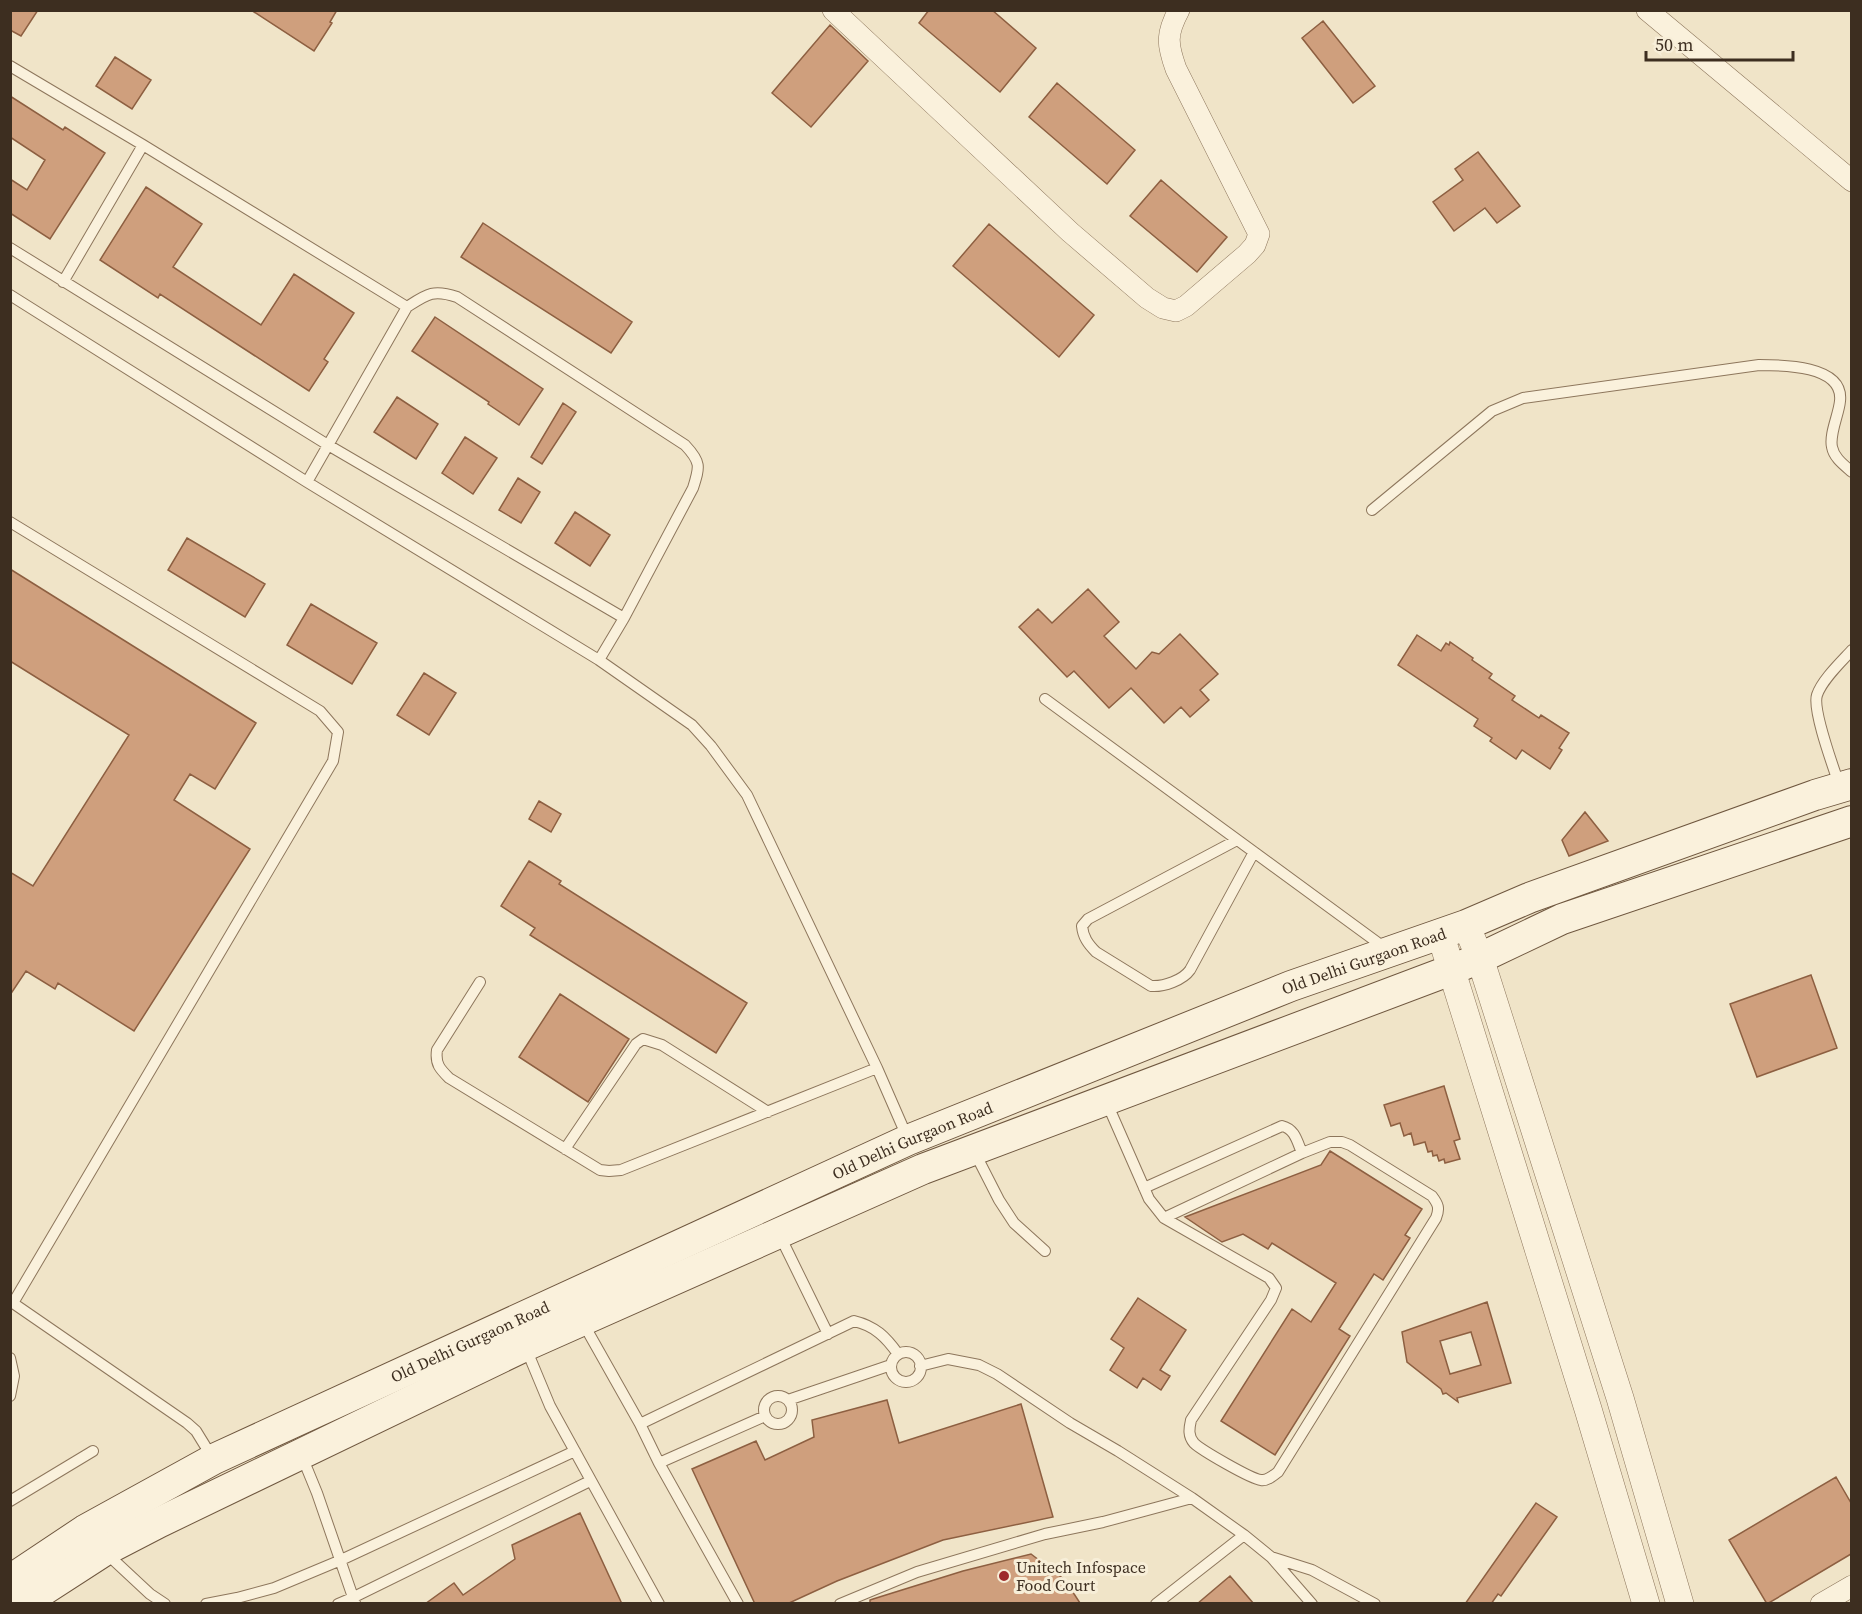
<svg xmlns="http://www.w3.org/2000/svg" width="1862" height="1614" font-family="'Source Serif 4',serif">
	<rect width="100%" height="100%" fill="#f0e4c8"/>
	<path fill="#cf9f7d" stroke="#8d5f41" stroke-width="1.5" fill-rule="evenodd" d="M10,10H38L21,36L10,30Z
		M251,10H337L330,22L332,23L314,51Z
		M929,10H992L1036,48L1000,92L919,23Z
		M1323,21L1375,86L1353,103L1302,38Z
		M830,25L868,61L811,127L772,93Z
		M115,57L151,80L132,109L96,86Z
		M1057,83L1135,150L1107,184L1029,117Z
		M10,96L63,130L65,127L105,153L50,239L10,213V179L27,190L45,160L10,137Z
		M1478,152L1520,206L1497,223L1485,208L1454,231L1433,202L1463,180L1455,169Z
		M1161,180L1227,237L1197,272L1130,216Z
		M146,187L202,224L173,267L261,325L294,274L354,313L324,359L328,362L309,391L160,294L158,298L100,260Z
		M483,223L632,322L611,353L461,257Z
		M989,224L1094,315L1059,357L953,266Z
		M435,317L543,389L519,425L488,404L489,402L412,351Z
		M397,397L438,424L416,459L374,432Z
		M563,403L576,412L542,464L531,457Z
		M465,437L497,458L473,494L442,473Z
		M518,478L540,492L521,523L499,510Z
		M575,512L610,535L590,566L555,543Z
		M187,538L265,584L245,617L168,570Z
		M10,569L256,723L215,789L190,774L174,800L250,849L134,1031L58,983L55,989L26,971L10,995V872L33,886L129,735L10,661Z
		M1088,589L1119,622L1104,636L1136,669L1152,652L1159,654L1180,634L1218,674L1200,690L1209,700L1190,717L1181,707L1164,723L1131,688L1109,708L1074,671L1067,677L1019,627L1038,609L1052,623Z
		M311,604L377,643L352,684L287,645Z
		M1417,635L1441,651L1446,643L1449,645L1450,642L1473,658L1472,660L1492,674L1489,678L1515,696L1512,700L1539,718L1541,715L1569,733L1559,748L1562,750L1550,769L1522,750L1516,759L1490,741L1492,738L1474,726L1478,719L1398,665Z
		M424,673L456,693L429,735L397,715Z
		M539,801L561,814L551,832L529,819Z
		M1585,812L1608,841L1569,856L1562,840Z
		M529,861L561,881L559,884L747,1003L716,1053L530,935L535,928L501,906Z
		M1811,975L1837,1048L1757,1077L1730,1004Z
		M560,994L629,1039L588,1102L519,1057Z
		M1444,1086L1460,1139L1454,1141L1460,1159L1445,1163L1444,1159L1439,1161L1437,1155L1433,1156L1432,1151L1428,1152L1425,1142L1414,1145L1411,1133L1404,1136L1400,1123L1391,1126L1384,1105Z
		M1330,1151L1422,1209L1405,1235L1410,1238L1383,1280L1374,1274L1339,1329L1350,1336L1275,1455L1221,1421L1292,1309L1311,1322L1336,1283L1272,1243L1268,1249L1243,1234L1222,1242L1185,1217L1321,1165Z
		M1138,1298L1186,1330L1160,1370L1170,1376L1161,1390L1143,1378L1137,1388L1110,1370L1124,1348L1111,1339Z
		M1487,1302L1511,1383L1457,1398L1458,1402L1446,1393L1443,1394L1441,1389L1407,1362L1402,1332ZM1471,1332L1481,1365L1450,1374L1440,1341Z
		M887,1400L899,1443L1021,1404L1053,1517L943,1540L837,1581L787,1604H755L692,1469L756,1441L765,1460L814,1437L812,1420Z
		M1836,1477L1851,1503V1554L1767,1604L1729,1540Z
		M1536,1503L1557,1517L1520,1569L1501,1596L1498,1594L1491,1604H1465Z
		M580,1513L622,1604H425L454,1583L463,1595L515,1559L512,1545Z
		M1031,1554L1065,1580L1080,1603H870V1600L873,1599L963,1571Z
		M1230,1576L1254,1604H1197Z"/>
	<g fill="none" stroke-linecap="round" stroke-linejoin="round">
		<defs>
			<path id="service" d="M10,66L143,145L407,307
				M10,248L328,445L624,618
				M63,282L143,145
				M10,295L307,482L599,660L692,725L711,746L747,795L877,1068L908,1139
				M307,482L407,307C427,294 433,289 457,297L685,445C701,462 700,466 693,488L624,618L599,660
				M1372,510L1492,411L1523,398L1759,365C1782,365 1844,365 1840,401C1839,414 1829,434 1832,447C1834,458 1844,465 1852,472
				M10,522L320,711L338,732L333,761L13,1303
				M1045,699L1385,948
				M1840,787C1834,769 1812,710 1817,695C1822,680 1841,662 1852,650
				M1237,840L1088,919L1082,926C1083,937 1088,944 1096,952L1151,986C1164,987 1183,980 1190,970L1254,852
				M480,982L437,1050C435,1064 440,1069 449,1078L600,1170L609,1171L621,1170L877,1068
				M1106,1101L1149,1199L1164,1218L1269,1278L1276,1288L1271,1300L1191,1420C1189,1429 1188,1436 1194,1443C1201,1450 1251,1479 1261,1480C1267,1481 1273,1476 1278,1472L1436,1218C1440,1208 1438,1204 1432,1196L1350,1145L1342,1142H1330L1302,1153L1164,1218
				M565,1149L636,1044L643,1039L662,1045L768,1112
				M975,1153L999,1200L1014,1223L1045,1251
				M1144,1188L1282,1126C1295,1129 1297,1141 1302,1153
				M780,1236L828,1334
				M10,1301L187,1423L196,1431L212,1457
				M583,1323L640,1424L659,1463L765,1416
				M525,1346L550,1406L659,1604
				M891 1367a15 15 0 1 1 30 0a15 15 0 1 1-30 0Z
				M10,1358L14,1376L10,1396
				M920,1366L948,1359L979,1365L997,1374L1070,1423L1118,1451L1192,1498L1244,1535L1271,1557L1312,1604
				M764 1410a14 14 0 1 1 28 0a14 14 0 1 1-28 0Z
				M788,1400L891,1365
				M640,1424L854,1321C875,1326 886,1337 898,1354
				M301,1454L317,1493L355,1603
				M659,1463L738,1604
				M10,1501L93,1451
				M106,1553L150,1594L165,1604
				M1271,1557L1312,1570L1375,1604
				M206,1604L237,1598L274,1588L341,1560L575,1451
				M338,1604L352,1598L590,1481
				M840,1604L917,1572L1045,1534L1103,1522L1192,1498
				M1156,1604L1244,1535"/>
			<path id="minor" d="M833,10L1070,232L1147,298L1163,308L1176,311L1186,306L1247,254L1255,245L1259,234L1176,69C1167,44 1166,34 1179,10
				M1647,10L1852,181
				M1821,1604L1852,1586"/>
			<path id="tertiary" d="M1466,925L1480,958L1620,1398L1680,1604
				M1440,933L1588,1409L1646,1604"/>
			<g id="secondary">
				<path id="s1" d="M10,1580L85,1530L214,1459L908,1140L1291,986L1466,925L1529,898L1815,795L1852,784"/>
				<path d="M22,1604L104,1551L160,1522L525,1346L923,1169L1451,970L1480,958L1562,919L1852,821"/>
			</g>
		</defs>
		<use href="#service" stroke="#8d765c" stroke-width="12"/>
		<use href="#minor" stroke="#8d765c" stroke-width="22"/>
		<use href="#tertiary" stroke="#8d765c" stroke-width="28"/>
		<use href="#secondary" stroke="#6f573f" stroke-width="32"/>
		<use href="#service" stroke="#faf1dc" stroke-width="10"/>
		<use href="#minor" stroke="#faf1dc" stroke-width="21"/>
		<use href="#tertiary" stroke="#faf1dc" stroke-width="27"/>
		<use href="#secondary" stroke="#faf1dc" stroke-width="30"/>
	</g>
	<circle fill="#9e2a2b" stroke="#f7eed8" stroke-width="2" cx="1004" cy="1576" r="6"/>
	<g text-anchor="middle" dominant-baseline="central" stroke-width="6" stroke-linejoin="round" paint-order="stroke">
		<g font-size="16" fill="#3d2e20" stroke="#f7eed8">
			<text stroke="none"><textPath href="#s1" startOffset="1491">Old Delhi Gurgaon Road</textPath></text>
			<text stroke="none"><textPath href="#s1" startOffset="1005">Old Delhi Gurgaon Road</textPath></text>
			<text stroke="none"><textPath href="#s1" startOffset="519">Old Delhi Gurgaon Road</textPath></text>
		</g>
		<g font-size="16" fill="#3d2e20" stroke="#f7eed8" text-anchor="start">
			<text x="1016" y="1567">Unitech Infospace<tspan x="1016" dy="18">Food Court</tspan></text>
		</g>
	</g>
	<rect width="1862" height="1614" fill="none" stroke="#3d2e20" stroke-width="24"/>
	<path d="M1646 51v9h147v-9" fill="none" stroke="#3d2e20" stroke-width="3"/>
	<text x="1655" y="51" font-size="18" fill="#3d2e20" stroke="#f7eed8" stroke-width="4.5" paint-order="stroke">50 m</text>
</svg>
